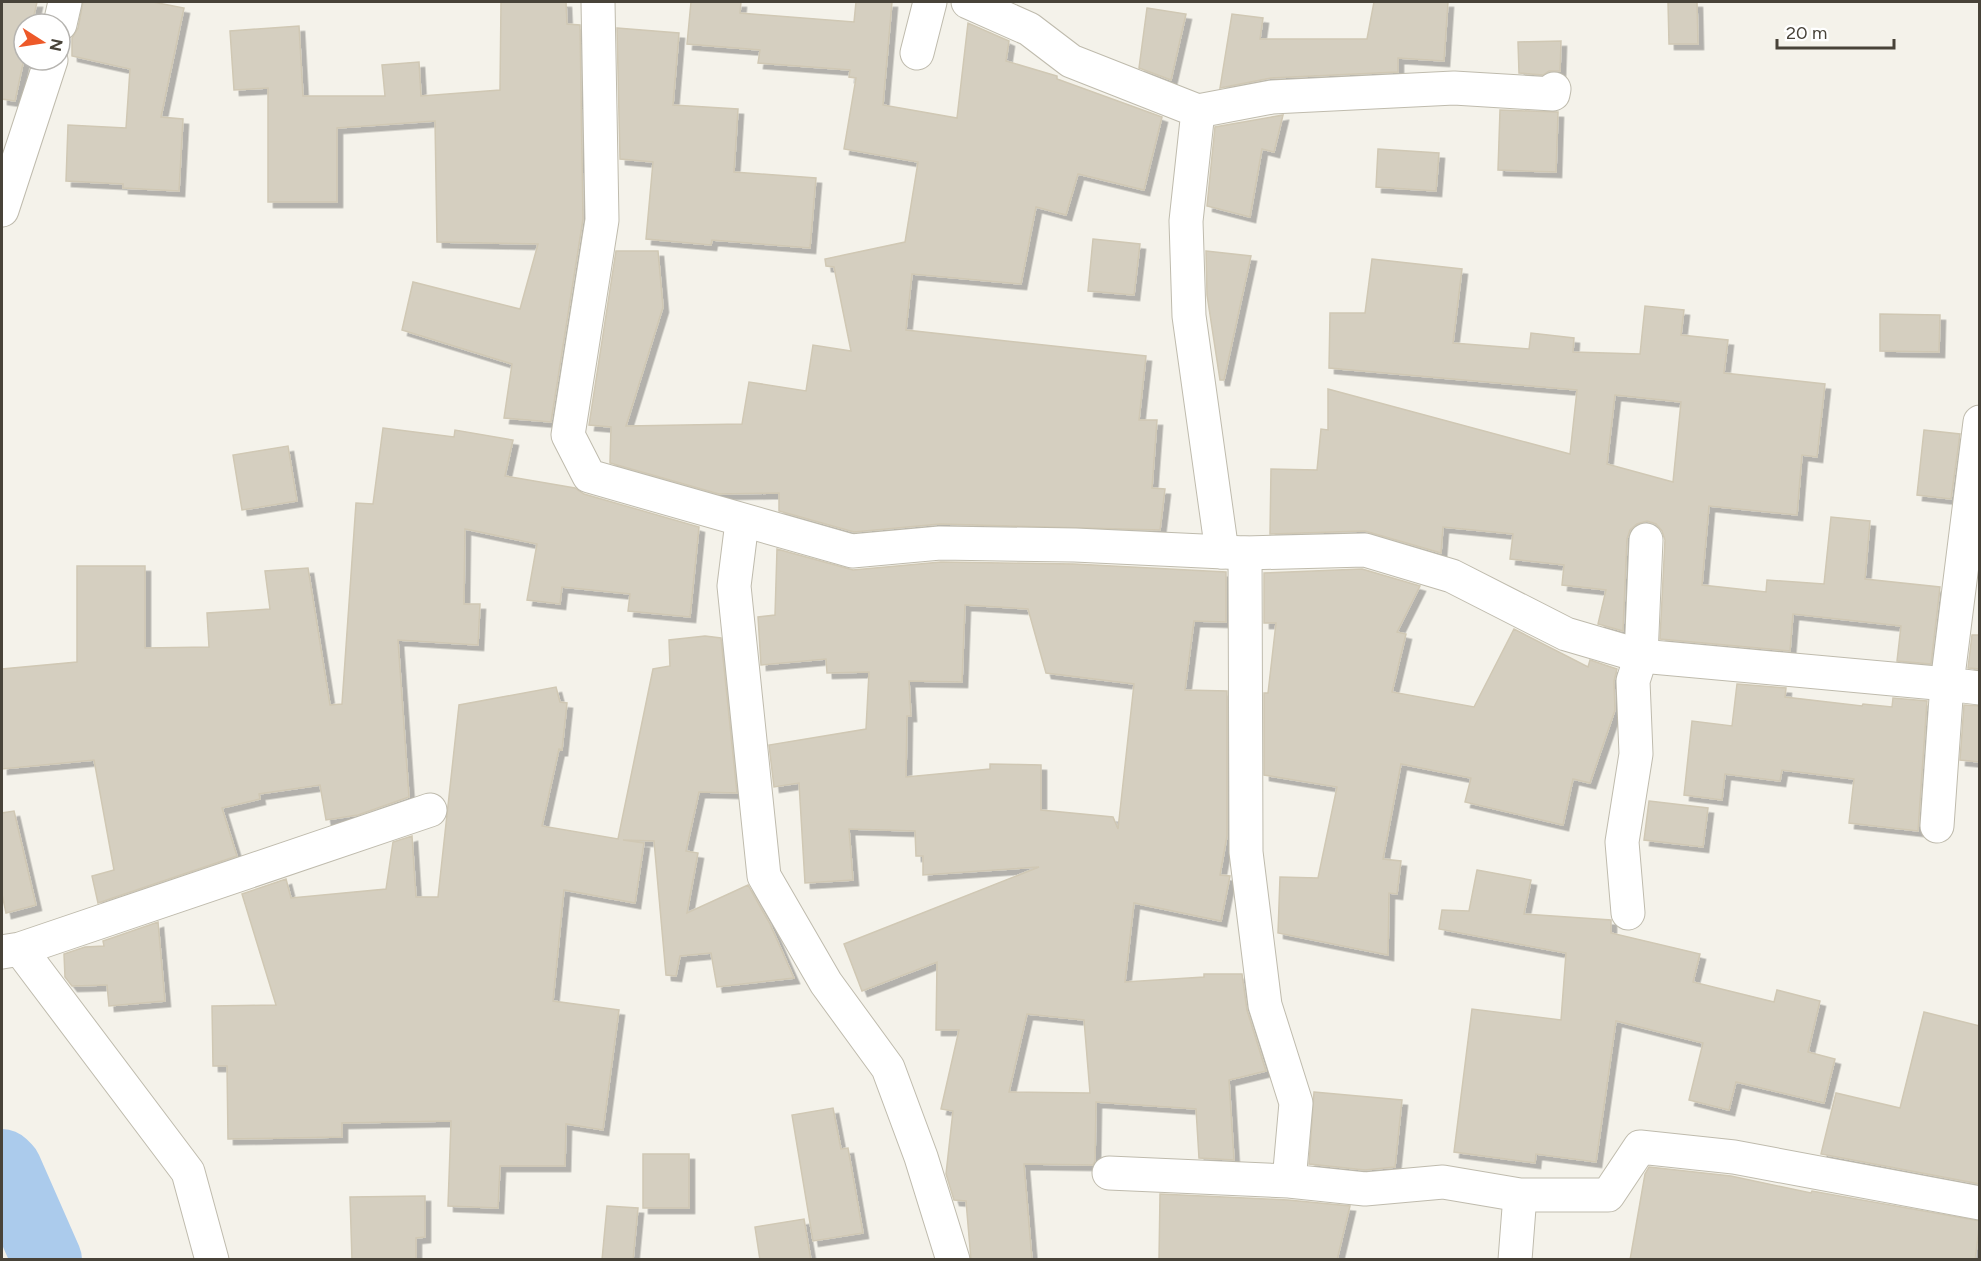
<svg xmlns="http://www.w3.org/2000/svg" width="1981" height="1261" font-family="Figtree,sans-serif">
	<defs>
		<filter id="shadow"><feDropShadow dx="5.5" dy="5.5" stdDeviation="0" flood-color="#0004"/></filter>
	</defs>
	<rect width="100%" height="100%" fill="#f4f2ea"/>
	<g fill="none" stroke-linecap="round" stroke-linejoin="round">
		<path stroke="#abcbec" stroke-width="70" d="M2,1164L7,1169L47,1260"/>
	</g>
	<path fill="#d5cfc0" stroke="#d0c8b4" stroke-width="1.5" fill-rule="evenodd" filter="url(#shadow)" d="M2,2H37L32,24H24V59L15,101L2,99Z
		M83,2H153L184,8L161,117L183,119L179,191L123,188V184L66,181L68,125L126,128L130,69L72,56V38L78,28Z
		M501,2H566L567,24L580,25L583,219L551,422L504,418L512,364L402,330L413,282L520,309L538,244L437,242L435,121L337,128V202H268V88L234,90L230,31L299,26L303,96H385L382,65L419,62L421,96L500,90Z
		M691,2H741L740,13L854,22L856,2H892L883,105L957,118L968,23L1009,41L1006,61L1057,76V79L1162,117L1144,190L1078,174L1066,215L1036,207L1021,284L912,274L906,330L1146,356L1139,420H1157L1152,488L1165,489L1160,530L940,524L854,532L779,511V493L719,494L610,463L611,427L589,425L616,251H658L663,307L626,426L742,424L749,382L806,391L813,345L851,351L834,267L826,266L825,259L905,242L918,162L844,149L856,78L849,77L850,70L758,63L760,50L687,44Z
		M1374,2H1448L1444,61L1398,58V72L1271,78L1220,88L1232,14L1263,18L1260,39H1367Z
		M1668,2H1697L1698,44H1669Z
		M1147,8L1186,14L1171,80L1139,68Z
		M617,28L679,33L673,105L738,109L734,172L816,178L810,248L712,240L711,245L646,239L653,162L620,159Z
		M1561,41L1560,71H1549L1543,75L1519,73L1518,42Z
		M1500,110L1558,112L1556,172L1498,170Z
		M1283,115L1274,152L1262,149L1250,217L1207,206L1215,127Z
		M1378,149L1439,153L1436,191L1376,187Z
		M1093,239L1140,244L1134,295L1088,291Z
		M1206,251L1251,256L1224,380H1220L1207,295Z
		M1372,259L1462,269L1453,343L1529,349L1531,333L1574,338L1573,352L1640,354L1645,306L1684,310L1681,335L1728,340L1724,373L1825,384L1817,457L1802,455L1797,515L1709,506L1702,585L1766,592L1767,580L1824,584L1831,517L1870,521L1865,579L1940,587L1931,664L1897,661L1901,626L1793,614L1790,651L1660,639L1665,540L1662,531L1656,524L1647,521L1637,524L1630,530L1627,539L1623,631L1598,624L1606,590L1562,585L1564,565L1510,559L1513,534L1443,527L1441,553L1365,531L1270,534L1271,469L1317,470L1321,429L1328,430V389L1570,454L1577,390L1329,368L1330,313H1365ZM1615,395L1681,402L1673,482L1607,464Z
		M1880,314L1940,315L1939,352L1880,351Z
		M383,428L454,437L455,430L513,440L505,476L575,488L584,494L699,527L690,617L628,611L630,594L562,587L560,604L527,600L537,544L465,529L464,604H480L478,645L398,640L409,797L358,815L326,820L320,785L259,794L260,799L222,808L237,856L98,903L92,876L114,870L94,760L2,769V669L77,662V566H145V648L209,647L207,613L270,609L265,571L308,568L330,705L342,704L356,503L373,504Z
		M1924,430L1960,434L1951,499L1917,495Z
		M288,446L297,501L242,510L233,455Z
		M777,549L853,570L941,562L1074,564L1226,572V622L1194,621L1185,690L1227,691V836L1220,875L1230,876L1221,921L1134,903L1125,982L1204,977V974H1242L1247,1010L1266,1071L1229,1080L1234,1160L1199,1158L1196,1109L1096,1102L1095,1161L1093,1165L1024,1164L1032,1260H971L966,1201L954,1200L946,1174L953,1111L941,1109L959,1030H936L937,962L862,991L844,944L1039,867L923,875V856H916L915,831L849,829L853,880L805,883L799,783L774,787L769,745L866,729L869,672L827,673L826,659L761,665L758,617L775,615ZM965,605L1028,609L1046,673L1134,684L1118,829L1113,817L1041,810V765L990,764V769L906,777L907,716H911L909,681L962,682ZM1027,1014L1084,1020L1090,1093L1009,1092Z
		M1362,569L1420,586L1397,632L1406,634L1392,692L1474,707L1514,629L1588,667L1590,660L1617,669L1614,681L1615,710L1590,783L1573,779L1563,825L1465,802L1471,778L1401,764L1383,859L1401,861L1397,894L1389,893L1388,955L1278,933L1280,877L1318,878L1337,787L1264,775V693H1268L1276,623H1264V573Z
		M1972,635H1980V669L1968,668Z
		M705,636L721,638L737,793L699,792L686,851L698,853L687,913L748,885L770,924L794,978L717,987L711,953L680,956L676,976L666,975L654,841L623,840L644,843L635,903L564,890L553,1001L619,1010L603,1130L566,1124L565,1166H500L498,1208L448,1206L451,1121L342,1123V1137L228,1139L227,1066H213L212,1006L276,1005L242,894L286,879L291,898L386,889L393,842L412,836L416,897H438L459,705L556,687L560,702L567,703L562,750L559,749L542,826L618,839L653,669L670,666L669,640Z
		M1737,684L1786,688L1785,697L1862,706L1863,704L1892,707L1893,698L1927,701L1918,831L1849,823L1854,779L1782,770L1780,781L1725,774L1722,800L1684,795L1692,721L1732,726Z
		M1964,705L1980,706V762L1960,760Z
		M1649,801L1708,808L1703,847L1644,840Z
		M14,811L36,905L6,913L2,894V813Z
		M1477,870L1531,880L1524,914L1611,920V933L1700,954L1693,982L1774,1002L1777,990L1820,1001L1808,1052L1835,1059L1824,1103L1736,1082L1729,1110L1689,1100L1703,1043L1616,1021L1596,1162L1536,1154L1535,1163L1454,1152L1472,1009L1561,1020L1566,953L1439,929L1442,910L1469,911Z
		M158,922L165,1001L109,1006L107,985L72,986L65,977L64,954L85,947L104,946L103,941Z
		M1924,1012L1980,1026V1184L1821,1154L1836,1093L1900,1108Z
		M1314,1092L1402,1100L1395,1167L1365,1170L1309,1164Z
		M833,1108L841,1149L848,1148L863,1233L813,1241L792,1115Z
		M643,1154H689V1208H643Z
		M1649,1167L1731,1176L1811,1193L1812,1191L1980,1221L1975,1260H1630L1645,1174Z
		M1160,1194L1288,1200L1350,1206L1337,1260H1159Z
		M425,1196V1237L416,1238V1260H352L350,1197Z
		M607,1206L638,1208L633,1260H602Z
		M804,1219L811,1260H760L755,1227Z"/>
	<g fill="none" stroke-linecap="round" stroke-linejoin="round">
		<defs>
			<path id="minor" d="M968,2L1029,29L1071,61L1198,111L1272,97L1454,88L1553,94L1554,89
				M60,24L65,2
				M917,53L930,2
				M1198,111L1186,221L1189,316L1222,552
				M2,210L51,60
				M742,522L734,586L764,876L826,983L888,1068L921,1157L953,1260
				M1245,553L1246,852L1265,1005L1296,1103L1289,1181
				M1947,684L1980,688
				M1937,826L1947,684L1980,422
				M1628,913L1622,842L1636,754L1633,681L1641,656L1646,540
				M20,949L188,1172L212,1260
				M2,952L20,949L430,810
				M1109,1173L1289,1181L1365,1189L1443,1182L1520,1195L1515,1260
				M1520,1195H1608L1640,1147L1734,1157L1980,1203"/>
			<path id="tertiary" d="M598,2L602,220L568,435L589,476L852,551L940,543L1075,545L1245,553L1365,550L1452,576L1566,634L1641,656L1947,684"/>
		</defs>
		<use href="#minor" stroke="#bfbbad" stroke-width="35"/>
		<use href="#tertiary" stroke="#bfbbad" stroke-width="35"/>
		<use href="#minor" stroke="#fff" stroke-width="33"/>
		<use href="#tertiary" stroke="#fff" stroke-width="33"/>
	</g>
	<rect width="1981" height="1261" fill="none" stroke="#484339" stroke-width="6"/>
	<g transform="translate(42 42) rotate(102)"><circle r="28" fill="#ffffff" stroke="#b6b4b0" stroke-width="1.5"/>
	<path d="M0-4.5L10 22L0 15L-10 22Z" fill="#ed5929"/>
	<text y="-9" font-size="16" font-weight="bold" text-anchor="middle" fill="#484339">N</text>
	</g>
	<path d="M1777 39v9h117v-9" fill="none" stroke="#484339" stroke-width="3"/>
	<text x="1786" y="39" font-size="18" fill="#484339" stroke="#ffffff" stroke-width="4.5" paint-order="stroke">20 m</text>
</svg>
